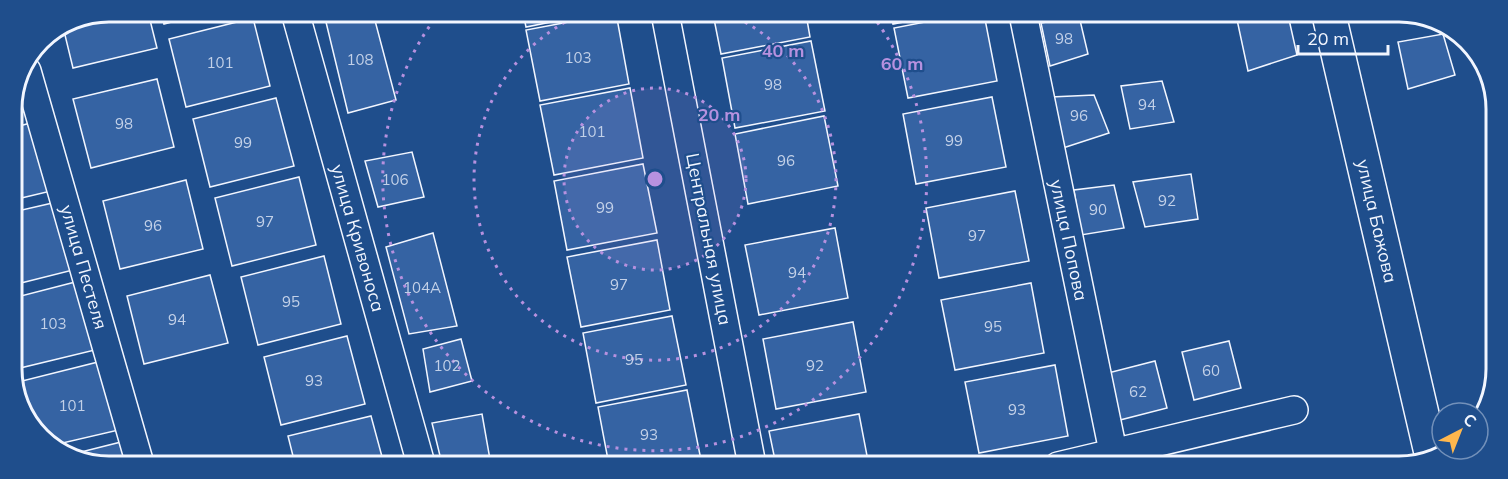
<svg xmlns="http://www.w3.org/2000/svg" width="1508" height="479" font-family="Mulish,sans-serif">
	<rect width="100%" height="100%" fill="#1f4e8c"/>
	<path fill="#3563a3" stroke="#f2f6ff" stroke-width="1.5" d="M109,12H148L157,48L73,68L64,31Z
		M161,12H209L164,24Z
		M351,13H373L396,100L348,113L325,18Z
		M523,13H596L526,27Z
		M616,13L629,84L540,101L526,30Z
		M713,14H806L810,37L721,54Z
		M891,14H944L893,24Z
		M966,14H984L997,81L908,98L894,28Z
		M1236,15H1288L1297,55L1248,71Z
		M1079,16L1088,54L1050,66L1041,23Z
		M253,18L270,86L186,107L169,39Z
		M1443,34L1455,75L1408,89L1398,42Z
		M811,41L825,111L735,128L722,58Z
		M157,79L174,147L91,168L73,99Z
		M1162,81L1174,122L1130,129L1121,86Z
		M21,84L28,111L12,114V103Z
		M630,88L643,158L554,175L540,105Z
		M1094,95L1109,133L1063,148L1051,97Z
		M992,97L1006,167L916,184L903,114Z
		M276,98L294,166L210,187L193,119Z
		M824,116L838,186L748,204L735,134Z
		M34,122L51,191L13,200L12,128Z
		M412,152L424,197L378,207L365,161Z
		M643,164L657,233L567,250L554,181Z
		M1191,174L1198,219L1145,227L1133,182Z
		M299,177L316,245L232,266L215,198Z
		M186,180L203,249L120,269L103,201Z
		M1114,185L1124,228L1081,235L1074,190Z
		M1015,191L1029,261L939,278L926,208Z
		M57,202L73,270L13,285V212Z
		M835,228L848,298L759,315L745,245Z
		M433,233L457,326L409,334L386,247Z
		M657,240L670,310L581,327L567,257Z
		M324,256L341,324L258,345L241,277Z
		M210,275L228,343L144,364L127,296Z
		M83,280L99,349L16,369L14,360L13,298Z
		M1031,283L1044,353L955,370L941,300Z
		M672,316L686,385L596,403L583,333Z
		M853,322L866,392L776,409L763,339Z
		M347,336L365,404L281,425L264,357Z
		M461,339L472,381L430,392L423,349Z
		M1229,341L1241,388L1194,400L1182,352Z
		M106,360L123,429L54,445L36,434L22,381Z
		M1155,361L1167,408L1120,420L1108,373Z
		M1055,365L1068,436L979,453L965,382Z
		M687,390L701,460L675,465H609L598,407Z
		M482,414L491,465L442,464L432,423Z
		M859,414L869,466L776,465L769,431Z
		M371,416L384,464H295L288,436Z
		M129,440L135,464H84L69,455Z
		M1179,462L1180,466H1161Z"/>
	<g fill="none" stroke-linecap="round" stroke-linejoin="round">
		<defs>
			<path id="minor" d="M295,12L421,464
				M665,13L752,465
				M1023,14L1116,466
				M27,71L140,464
				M1058,466L1294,410"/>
			<path id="primary" d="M1329,15L1432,457"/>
		</defs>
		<use href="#minor" stroke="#f2f6ff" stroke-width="30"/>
		<use href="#primary" stroke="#f2f6ff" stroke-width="36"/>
		<use href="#minor" stroke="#1f4e8c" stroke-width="27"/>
		<use href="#primary" stroke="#1f4e8c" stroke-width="33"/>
	</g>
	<circle cx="655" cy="179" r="91" fill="#b691df" fill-opacity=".12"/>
	<g fill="none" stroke="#b691df" stroke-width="3" stroke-dasharray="3 6">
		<circle cx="655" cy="179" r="91"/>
		<path d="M729 14A181 181 0 1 1 581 14"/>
		<path d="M872 15A272 272 0 1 1 439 13"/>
	</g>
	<g text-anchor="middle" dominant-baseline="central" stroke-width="4.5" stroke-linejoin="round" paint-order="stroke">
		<g font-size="15" fill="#c3d1e8">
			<text x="1064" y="38">98</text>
			<text x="578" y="57">103</text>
			<text x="360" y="59">108</text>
			<text x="220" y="62">101</text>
			<text x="773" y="84">98</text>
			<text x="1147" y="104">94</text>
			<text x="1079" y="115">96</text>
			<text x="124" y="123">98</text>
			<text x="592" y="131">101</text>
			<text x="954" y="140">99</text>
			<text x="243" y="142">99</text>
			<text x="786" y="160">96</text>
			<text x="395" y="179">106</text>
			<text x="1167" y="200">92</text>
			<text x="605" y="207">99</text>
			<text x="1098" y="209">90</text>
			<text x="265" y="221">97</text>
			<text x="153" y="225">96</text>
			<text x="977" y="235">97</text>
			<text x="797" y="272">94</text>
			<text x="619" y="284">97</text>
			<text x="422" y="287">104А</text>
			<text x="291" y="301">95</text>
			<text x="177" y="319">94</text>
			<text x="53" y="323">103</text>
			<text x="993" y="326">95</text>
			<text x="634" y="359">95</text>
			<text x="447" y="365">102</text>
			<text x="815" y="365">92</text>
			<text x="1211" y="370">60</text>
			<text x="314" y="380">93</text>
			<text x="1138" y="391">62</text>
			<text x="72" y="405">101</text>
			<text x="1017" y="409">93</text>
			<text x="649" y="434">93</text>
		</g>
		<g font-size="18" fill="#f2f6ff" stroke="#1f4e8c">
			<text transform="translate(1377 221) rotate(77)">улица Бажова</text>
			<text transform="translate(358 238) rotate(74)">улица Кривоноса</text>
			<text transform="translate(709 239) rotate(79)">Центральная улица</text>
			<text transform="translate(1069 240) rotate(78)">улица Попова</text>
			<text transform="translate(84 267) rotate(74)">улица Пестеля</text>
		</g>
	</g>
	<path d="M0 0H1508V479H0ZM109 22H1399A87 87 0 0 1 1486 109V369A87 87 0 0 1 1399 456H109A87 87 0 0 1 22 369V109A87 87 0 0 1 109 22Z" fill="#1f4e8c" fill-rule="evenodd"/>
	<path fill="none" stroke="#f2f6ff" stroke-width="3" d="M109 22H1399A87 87 0 0 1 1486 109V369A87 87 0 0 1 1399 456H109A87 87 0 0 1 22 369V109A87 87 0 0 1 109 22Z"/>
	<circle cx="655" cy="179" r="9" fill="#b691df" stroke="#1f4e8c" stroke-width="3"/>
	<g font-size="18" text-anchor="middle" font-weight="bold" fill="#b691df" stroke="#1f4e8c" stroke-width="4.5" stroke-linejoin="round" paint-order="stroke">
		<text x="783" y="57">40 m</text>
		<text x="902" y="70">60 m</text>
		<text x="719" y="121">20 m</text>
	</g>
	<g transform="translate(1460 431) rotate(42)"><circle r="28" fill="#1f4e8c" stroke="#7391ba" stroke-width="1.5"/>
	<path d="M0-4.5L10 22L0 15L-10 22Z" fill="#ffb74d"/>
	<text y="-9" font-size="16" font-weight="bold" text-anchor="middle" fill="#f2f6ff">С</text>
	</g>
	<path d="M1298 45v9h90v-9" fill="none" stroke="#f2f6ff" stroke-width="3"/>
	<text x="1307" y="45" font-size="18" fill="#f2f6ff" stroke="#1f4e8c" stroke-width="4.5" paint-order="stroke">20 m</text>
</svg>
